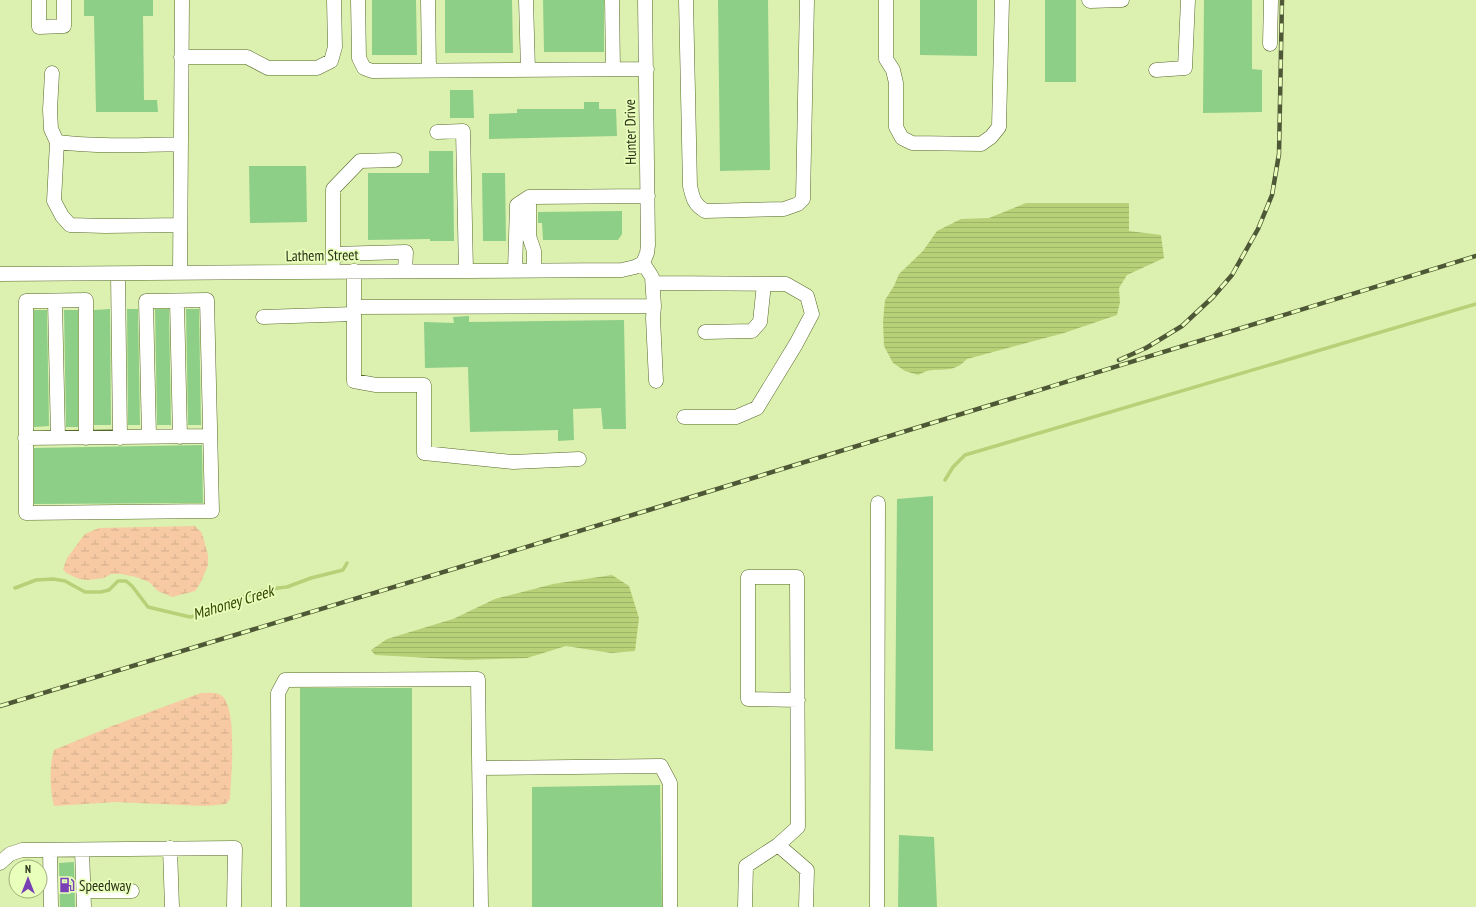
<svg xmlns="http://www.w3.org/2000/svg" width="1476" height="907" font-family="'PT Sans Narrow',sans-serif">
	<defs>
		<pattern id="wetland-marsh" width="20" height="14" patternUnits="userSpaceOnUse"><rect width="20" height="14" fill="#f7caa4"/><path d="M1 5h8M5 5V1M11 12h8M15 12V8" fill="none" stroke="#d4ae8c"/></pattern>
		<pattern id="water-rules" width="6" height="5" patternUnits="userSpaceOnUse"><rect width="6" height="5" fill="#b6d177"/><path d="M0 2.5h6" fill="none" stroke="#9db466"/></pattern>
	</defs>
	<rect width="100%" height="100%" fill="#dcf1af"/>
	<path fill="url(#wetland-marsh)" d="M195,526L202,533L208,555V565L201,582L195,591L172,597L158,591L149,582L136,577L122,574H111L104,578L88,580L79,579L66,573L63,569L67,558L85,534L99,528Z
		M201,693C208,693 219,691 224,698C237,715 231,777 230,799L226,804L205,806L115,802L54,806C50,791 49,765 54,750L112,726Z"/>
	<path fill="url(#water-rules)" d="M1026,203H1129V231L1161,235L1164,258L1127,275L1119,288L1120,302L1117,315L1064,333L967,359C955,371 948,369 933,370C928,370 922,373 918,375L905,371L893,363L884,346L883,322L885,300L894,286L899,274L923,251L937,231L961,219L989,218Z
		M612,575L629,586L639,618L635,651L611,653L566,646L527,658L468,660L375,655L371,650L387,639L453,619L495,599L553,584Z"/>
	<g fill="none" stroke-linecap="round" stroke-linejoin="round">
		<path stroke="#b6d177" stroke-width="3.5" d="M945,480L953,467L965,455L1476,304
			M15,588L36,580L53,579L65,581L85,592H101L109,590L118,581H126L132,586L148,607L190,617L194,616L202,613L214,611L227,602L269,589L287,587L311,578L343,570L347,563"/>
	</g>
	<path fill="#8dcf87" d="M84,0H153V16H143L144,100H157L158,112H96L94,16H84Z
		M372,0H416L417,55H372Z
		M445,0H512L513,53H445Z
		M543,0H604V52H544Z
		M718,0H768L770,170L720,171Z
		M920,0H977V56L920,55Z
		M1045,0H1076V82H1045Z
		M1204,0H1252V69L1262,70V112L1203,113Z
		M450,90H473L474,118H450Z
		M584,102H599V109H616L617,136L489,139V114L517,113V109H584Z
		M429,151H453L454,241H430V239L368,240V173H429Z
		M249,166H306L307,222L250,223Z
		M482,173H505L506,241H483Z
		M622,211V234L618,240H543L542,223H538V212Z
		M110,309L111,425H94V310Z
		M127,309H138L140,425H128Z
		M155,309H169L171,425H157Z
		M186,309H199L201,425H188Z
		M34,310H47L49,426L34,427Z
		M64,310H78V427H66Z
		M469,316V322L624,320L626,429H603L601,408L573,409L574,440L558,441V430L470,432L468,367L425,368L424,322L454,323L453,317Z
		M202,445L203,503L34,504V448Z
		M933,496V751L895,749L897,499Z
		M300,688H412V907H300Z
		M660,785L662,907H532V787Z
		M899,835L934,837L937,907H898Z
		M74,862L75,907H60L59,863Z"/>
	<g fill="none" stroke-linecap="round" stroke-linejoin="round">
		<defs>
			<path id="minor" d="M39,0V27L64,26V0
				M358,0L359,58L364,68L372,71L647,69
				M428,0L429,70
				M526,0L528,70
				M612,0L613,69
				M686,0L690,186C693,199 694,204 705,211L784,209L798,204L803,199L807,0
				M886,0V59L893,70L896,83V127L902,138L912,143L981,144L991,137L999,127L1002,0
				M1089,0L1090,1L1122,0
				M1270,44L1271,0
				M181,57H247L268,68H317L331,61L335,47L334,0
				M1156,70L1185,68L1188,0
				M52,73L50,110L51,129L57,142C98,147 140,145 181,144
				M437,132L463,131L466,271
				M57,142L54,201L62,216L70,225L105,226L180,225
				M529,197V236L534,251V270
				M333,254V189L360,161L395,160
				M333,262V254L406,252L405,271
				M643,263L647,253L648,245L645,0
				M643,263L652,277L654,306L653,318L656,381
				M515,270L517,205L529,197L648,196
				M354,271V381L376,385H424V453L513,462L579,459
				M180,273L182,0
				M0,274L622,270L635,267L643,263
				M118,274L120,438
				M653,283L786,284L807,296L812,314L796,344L757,408L736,417H684
				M55,301L58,438
				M177,301L180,437
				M354,307L654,306
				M263,317L354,314
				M705,332L752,331L760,322L764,284
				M25,438L210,436
				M86,438V300L26,301V513L212,511L207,300L146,301L149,437
				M479,768L661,766L670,783V907
				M778,845L798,827L797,577H748V699L798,700
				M170,848L172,907
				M50,850L51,907
				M82,850L84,907
				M0,863L10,854L22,850L235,848L234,907
				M83,891H132
				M279,907L278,693L285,680L478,679L481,907
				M745,907L746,866L778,845L807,870L806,907
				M877,907L878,503"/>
		</defs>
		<use href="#minor" stroke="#57682b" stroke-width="15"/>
		<use href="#minor" stroke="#fff" stroke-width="14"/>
		<defs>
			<path id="rail" d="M1119,360L1146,348L1182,326L1213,297L1232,275L1258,229L1272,195L1279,154L1282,0
				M0,706L652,509L1476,256"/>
		</defs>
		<use href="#rail" stroke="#4f5836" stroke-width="4.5"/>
		<use href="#rail" stroke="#e9ffbc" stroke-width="3" stroke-dasharray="9" stroke-linecap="butt"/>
	</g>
	<defs>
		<symbol id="fuel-bare" viewBox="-9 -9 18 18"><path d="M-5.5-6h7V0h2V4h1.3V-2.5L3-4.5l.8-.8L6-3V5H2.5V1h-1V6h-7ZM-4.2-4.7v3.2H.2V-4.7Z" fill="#7940b6" stroke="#e9ffbc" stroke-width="2.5" paint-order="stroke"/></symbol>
	</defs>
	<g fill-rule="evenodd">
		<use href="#fuel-bare" x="56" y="874" width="22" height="22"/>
	</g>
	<g text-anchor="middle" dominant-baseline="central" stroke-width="3.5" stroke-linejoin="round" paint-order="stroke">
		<g font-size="15" fill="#2b3218" stroke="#e9ffbc">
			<text transform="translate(630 132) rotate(-91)">Hunter Drive</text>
			<text transform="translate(322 255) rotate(-1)">Lathem Street</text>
		</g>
		<g font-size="15" fill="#2b3218" stroke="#e9ffbc" text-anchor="start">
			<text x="79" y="885">Speedway</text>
		</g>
		<g font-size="16" font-style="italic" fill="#374600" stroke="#e9ffbc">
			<text transform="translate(233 602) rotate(-17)">Mahoney Creek</text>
		</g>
	</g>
	<g transform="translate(28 879)"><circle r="19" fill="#e9ffbc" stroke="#9dad7a"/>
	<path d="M0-3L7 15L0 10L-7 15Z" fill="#7940b6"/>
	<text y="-6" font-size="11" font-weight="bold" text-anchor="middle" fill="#2b3218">N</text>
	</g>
</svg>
